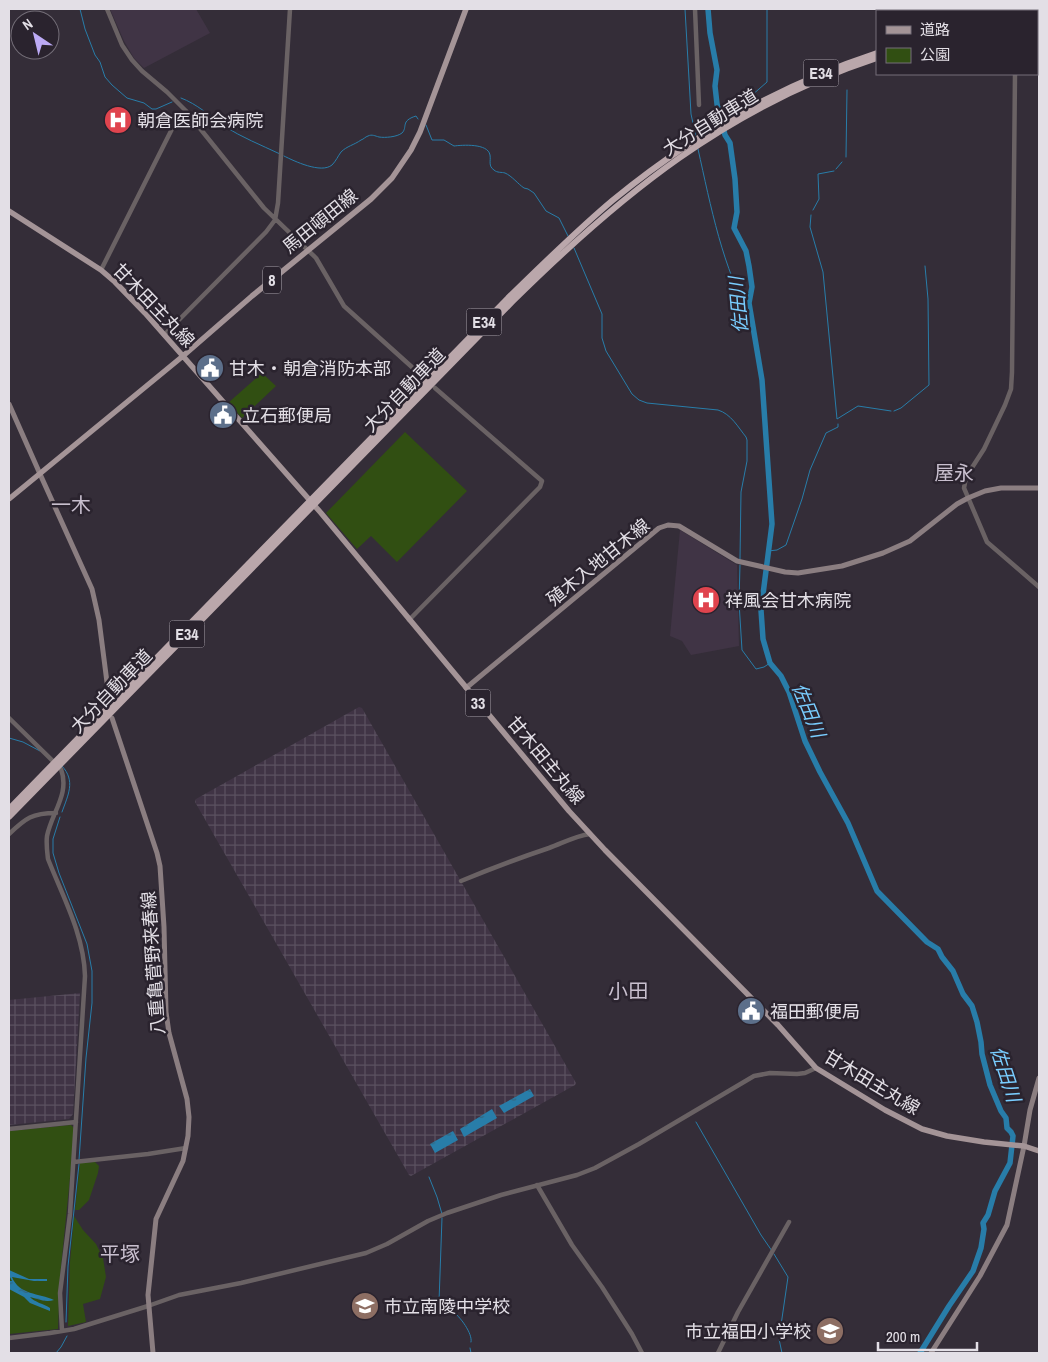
<svg xmlns="http://www.w3.org/2000/svg" width="1048" height="1362" font-family="'Archivo Narrow','Noto Sans JP',sans-serif">
	<defs>
		<pattern id="industrial-grid" width="8" height="8" patternUnits="userSpaceOnUse" patternTransform="scale(1.25)"><rect width="8" height="8" fill="#403445"/><path d="M0 4h8M4 0v8" fill="none" stroke="#5b5160"/></pattern>
		<pattern id="water-ripples" width="26" height="14" patternUnits="userSpaceOnUse" patternTransform="scale(1.25)"><rect width="26" height="14" fill="#287da9"/><path d="M2 4q2-2 4 0t4 0M15 11q2-2 4 0t4 0" fill="none" stroke="#336681"/></pattern>
	</defs>
	<rect width="100%" height="100%" fill="#342d38"/>
	<path fill="#403445" d="M110,9H196L210,33L144,68L134,58L124,41Z
		M680,530L737,565L739,646L691,655L682,641L670,636Z"/>
	<path fill="url(#industrial-grid)" d="M359,707L362,708L576,1083L575,1085L411,1176L409,1175L195,802L196,799Z
		M80,993L73,1114L69,1119L9,1125V1000Z"/>
	<path fill="#314f12" d="M262,373L276,386L242,418L228,403Z
		M405,432L467,491L397,562L371,536L357,549L326,513Z
		M71,1125L74,1128L72,1158L60,1277L58,1329L9,1334V1131Z
		M95,1162L99,1166L98,1173L89,1200L79,1210H75L80,1163Z
		M74,1216L83,1230L96,1244L103,1258L106,1277L100,1299L83,1304L86,1322L68,1326L70,1262Z"/>
	<path fill="url(#water-ripples)" d="M530,1089L534,1096L504,1113L499,1106Z
		M492,1109L497,1118L464,1137L460,1129Z
		M453,1131L458,1140L435,1153L430,1144Z
		M9,1270L29,1279H47V1281H34L12,1277C19,1295 39,1293 54,1300C46,1303 38,1299 30,1297C34,1302 44,1304 50,1308V1311L30,1303L24,1297L9,1289V1281H12L9,1275Z"/>
	<g fill="none" stroke-linecap="round" stroke-linejoin="round">
		<path stroke="#287da9" stroke-width="1" d="M80,9L85,29L95,55L100,62L105,77L112,85L127,98L144,103L152,109H156L172,102
			M685,9L691,114L696,137
			M181,98C197,104 210,116 224,126C241,137 261,145 280,154
			M743,101L751,96L767,82V9
			M718,107L732,103
			M426,125L432,140H444L454,146C462,145 488,143 490,155C491,161 488,166 494,170C497,173 502,172 505,173C512,176 518,184 524,188L528,189L534,193L546,211L559,218L568,236
			M698,149C711,207 722,267 752,320
			M284,156C294,161 321,174 332,165C336,161 338,156 341,152C347,146 354,145 361,140C364,139 365,137 368,136C372,134 375,136 379,137C385,138 397,137 402,133C408,127 400,121 416,116L418,119
			M846,157L847,90
			M836,169L842,162
			M813,210L819,199L818,174L834,171
			M811,215L810,227L823,272L837,419L858,406L891,411
			M574,248L602,314V338L606,351L632,394L639,400L647,403L718,410C731,414 738,427 746,437L747,440V461L741,492L740,559
			M894,411L901,408L929,385L928,299L925,266
			M768,551L777,550L786,545L802,499L810,470L826,433L838,427V424
			M740,565L739,602L742,650L756,669L764,667L770,663
			M9,738L23,742L40,751
			M62,766C76,781 68,795 62,812
			M60,817L53,839V853L59,873L87,944L92,971V1003L86,1058L79,1160
			M696,1122L761,1235L772,1251
			M429,1177L437,1197L442,1214
			M442,1218L439,1302C443,1308 447,1308 452,1311C460,1316 473,1334 471,1342
			M774,1254L788,1277L779,1339L782,1353
			M66,1322L68,1266L79,1164
			M470,1348L471,1353
			M56,1353L61,1347L67,1336"/>
		<path stroke="#287da9" stroke-width="5.5" d="M708,9L710,33L717,70L715,86L717,104L725,135L730,143L735,179L737,212L734,228L746,251L749,266L752,287L749,303L762,380L772,524L761,610L763,639L770,663L781,676L789,692L805,741L820,772L848,823L877,891L927,942L938,949L942,957L953,971L963,994L972,1006L977,1022L981,1042L982,1054L990,1085L1001,1111L1006,1118L1007,1128L1011,1132L1013,1136L1010,1163L995,1191L988,1215L983,1223L984,1229L981,1248L973,1271L949,1306L920,1353"/>
		<path stroke="#6a6264" stroke-width="4.5" d="M695,9L699,105
			M1015,11V9
			M1015,74L1012,372L1011,389L1005,405L984,449L966,477L964,488L987,542L1039,587
			M186,111L264,208L316,258L344,306L423,377
			M101,270L176,121L186,111L167,92L142,71L132,60L122,45L107,9
			M164,335L266,232L275,220L278,203L290,9
			M409,620L540,487L542,481L435,388
			M9,718L61,769C70,794 52,812 47,836C46,844 47,851 48,859C63,897 84,935 85,976L70,1214L60,1293L62,1331
			M9,834C26,818 32,813 56,813
			M461,881C490,869 519,858 549,848C563,843 575,836 590,834
			M9,1129L76,1122
			M74,1162L148,1154L186,1148
			M537,1185L572,1245L602,1287L632,1334L642,1353
			M9,1338L50,1333L74,1329L148,1306L179,1295L241,1283L366,1253L387,1244L428,1221L447,1213L501,1195L577,1175L595,1168L639,1144L754,1076L770,1073L797,1074L805,1073L816,1068
			M718,1353L738,1312L789,1222"/>
		<path stroke="#8b7e81" stroke-width="5" d="M9,404L40,474L92,589L99,620L109,698
			M466,688L659,528L668,525L679,526L737,561L785,572L798,573L842,566L883,553L910,541L957,504L968,498L985,491L1001,488H1039
			M112,718L157,853L160,866L164,927L166,1012L169,1033L187,1099L189,1117L188,1136L183,1161L156,1219L148,1295L153,1353
			M931,1353L980,1276L1007,1225L1024,1146L1030,1110L1039,1078"/>
		<path stroke="#a49497" stroke-width="5.5" d="M9,211L101,270L115,282L145,313L321,513L569,811L605,850L778,1025L816,1068L885,1110L922,1129L947,1136L984,1142L1024,1146L1039,1151
			M9,499L183,356L252,296L371,199L392,178L411,150L420,132L466,9"/>
		<path stroke="#baa7ab" stroke-width="6" d="M1037,20H1039
			M1037,26L1039,25
			M9,809L508,298C542,265 576,231 613,200C692,135 780,85 877,53
			M9,817L512,302C621,194 728,107 877,58"/>
	</g>
	<defs>
		<symbol id="hospital-disc" viewBox="-11 -11 22 22"><circle r="9.5" fill="#e0444e" stroke="#2a232e"/><path d="M-5-5h3v3.5h4V-5h3V5h-3V1.5h-4V5h-3Z" fill="#fff"/></symbol>
		<symbol id="civic-disc" viewBox="-11 -11 22 22"><circle r="9.5" fill="#5c6f8a" stroke="#2a232e"/><path d="M-.6-6.5H3V-4.5H.6V-3L4-1V1h2V6H-6V1h2V-1L-.6-3ZM-1.2 2.5V6h2.4V2.5Z" fill="#fff"/></symbol>
		<symbol id="school-disc" viewBox="-11 -11 22 22"><circle r="9.5" fill="#8d6e63" stroke="#2a232e"/><path d="M0-5L7-2L0 1L-7-2ZM-4 1L0 2.5L4 1V4Q0 6-4 4Z" fill="#fff"/></symbol>
	</defs>
	<g fill-rule="evenodd">
		<use href="#hospital-disc" x="102" y="104" width="32" height="32"/>
		<use href="#civic-disc" x="194" y="352" width="32" height="32"/>
		<use href="#civic-disc" x="207" y="399" width="32" height="32"/>
		<use href="#hospital-disc" x="690" y="584" width="32" height="32"/>
		<use href="#civic-disc" x="735" y="995" width="32" height="32"/>
		<use href="#school-disc" x="349" y="1290" width="32" height="32"/>
		<use href="#school-disc" x="814" y="1315" width="32" height="32"/>
	</g>
	<g text-anchor="middle" dominant-baseline="central" stroke-width="5" stroke-linejoin="round" paint-order="stroke">
		<g fill="#2a232e" stroke="#aca7af" stroke-width="1">
			<rect x="803.5" y="59.5" width="35" height="27" rx="4"/>
			<rect x="263" y="266.5" width="18" height="27" rx="4"/>
			<rect x="466.5" y="308.5" width="35" height="27" rx="4"/>
			<rect x="169.5" y="620.5" width="35" height="27" rx="4"/>
			<rect x="465.5" y="689.5" width="25" height="27" rx="4"/>
		</g>
		<g font-size="16" font-weight="bold" fill="#e3dfe6">
			<text x="821" y="73">E34</text>
			<text x="272" y="280">8</text>
			<text x="484" y="322">E34</text>
			<text x="187" y="634">E34</text>
			<text x="478" y="703">33</text>
		</g>
		<g font-size="18" fill="#e3dfe6" stroke="#2a232e" text-anchor="start">
			<text x="137" y="120">朝倉医師会病院</text>
			<text x="229" y="368">甘木・朝倉消防本部</text>
			<text x="242" y="415">立石郵便局</text>
			<text x="725" y="600">祥風会甘木病院</text>
			<text x="770" y="1011">福田郵便局</text>
			<text x="384" y="1306">市立南陵中学校</text>
			<text x="811" y="1331" text-anchor="end">市立福田小学校</text>
		</g>
		<g font-size="18" fill="#e3dfe6" stroke="#2a232e">
			<text transform="translate(710 122) rotate(-32)">大分自動車道</text>
			<text transform="translate(320 221) rotate(-39)">馬田頓田線</text>
			<text transform="translate(154 305) rotate(46)">甘木田主丸線</text>
			<text transform="translate(404 390) rotate(-46)">大分自動車道</text>
			<text transform="translate(598 562) rotate(-39)">殖木入地甘木線</text>
			<text transform="translate(111 691) rotate(-46)">大分自動車道</text>
			<text transform="translate(546 760) rotate(50)">甘木田主丸線</text>
			<text transform="translate(153 963) rotate(-94)">八重亀菅野来春線</text>
			<text transform="translate(872 1082) rotate(31)">甘木田主丸線</text>
		</g>
		<g font-size="19" font-style="italic" fill="#79cdff" stroke="#2a232e">
			<text transform="translate(738 305) rotate(-95)">佐田川</text>
			<text transform="translate(809 710) rotate(68)">佐田川</text>
			<text transform="translate(1006 1074) rotate(72)">佐田川</text>
		</g>
		<g font-size="20" fill="#c8bfce" stroke="#2a232e">
			<text x="954" y="472">屋永</text>
			<text x="71" y="504">一木</text>
			<text x="628" y="990">小田</text>
			<text x="120" y="1253">平塚</text>
		</g>
	</g>
	<rect width="1048" height="1362" fill="none" stroke="#e3dfe6" stroke-width="20"/>
	<rect x="876" y="10" width="162" height="65" fill="#2a232e" stroke="#746e78"/>
	<rect x="886" y="26" width="25" height="8" fill="#a49497" stroke="#746e78"/>
	<text x="920" y="35" font-size="15" fill="#e3dfe6">道路</text>
	<rect x="886" y="48" width="25" height="15" fill="#314f12" stroke="#746e78"/>
	<text x="920" y="60" font-size="15" fill="#e3dfe6">公園</text>
	<g transform="translate(35 35) rotate(325)"><circle r="24" fill="#2a232e" stroke="#746e78"/>
	<path d="M0-4L9 19L0 12L-9 19Z" fill="#bcaaf5"/>
	<text y="-8" font-size="14" font-weight="bold" text-anchor="middle" fill="#e3dfe6">N</text>
	</g>
	<path d="M878 1342v8h99v-8" fill="none" stroke="#e3dfe6" stroke-width="2.5"/>
	<text x="886" y="1342" font-size="15" fill="#e3dfe6" stroke="#2a232e" stroke-width="4" paint-order="stroke">200 m</text>
</svg>
